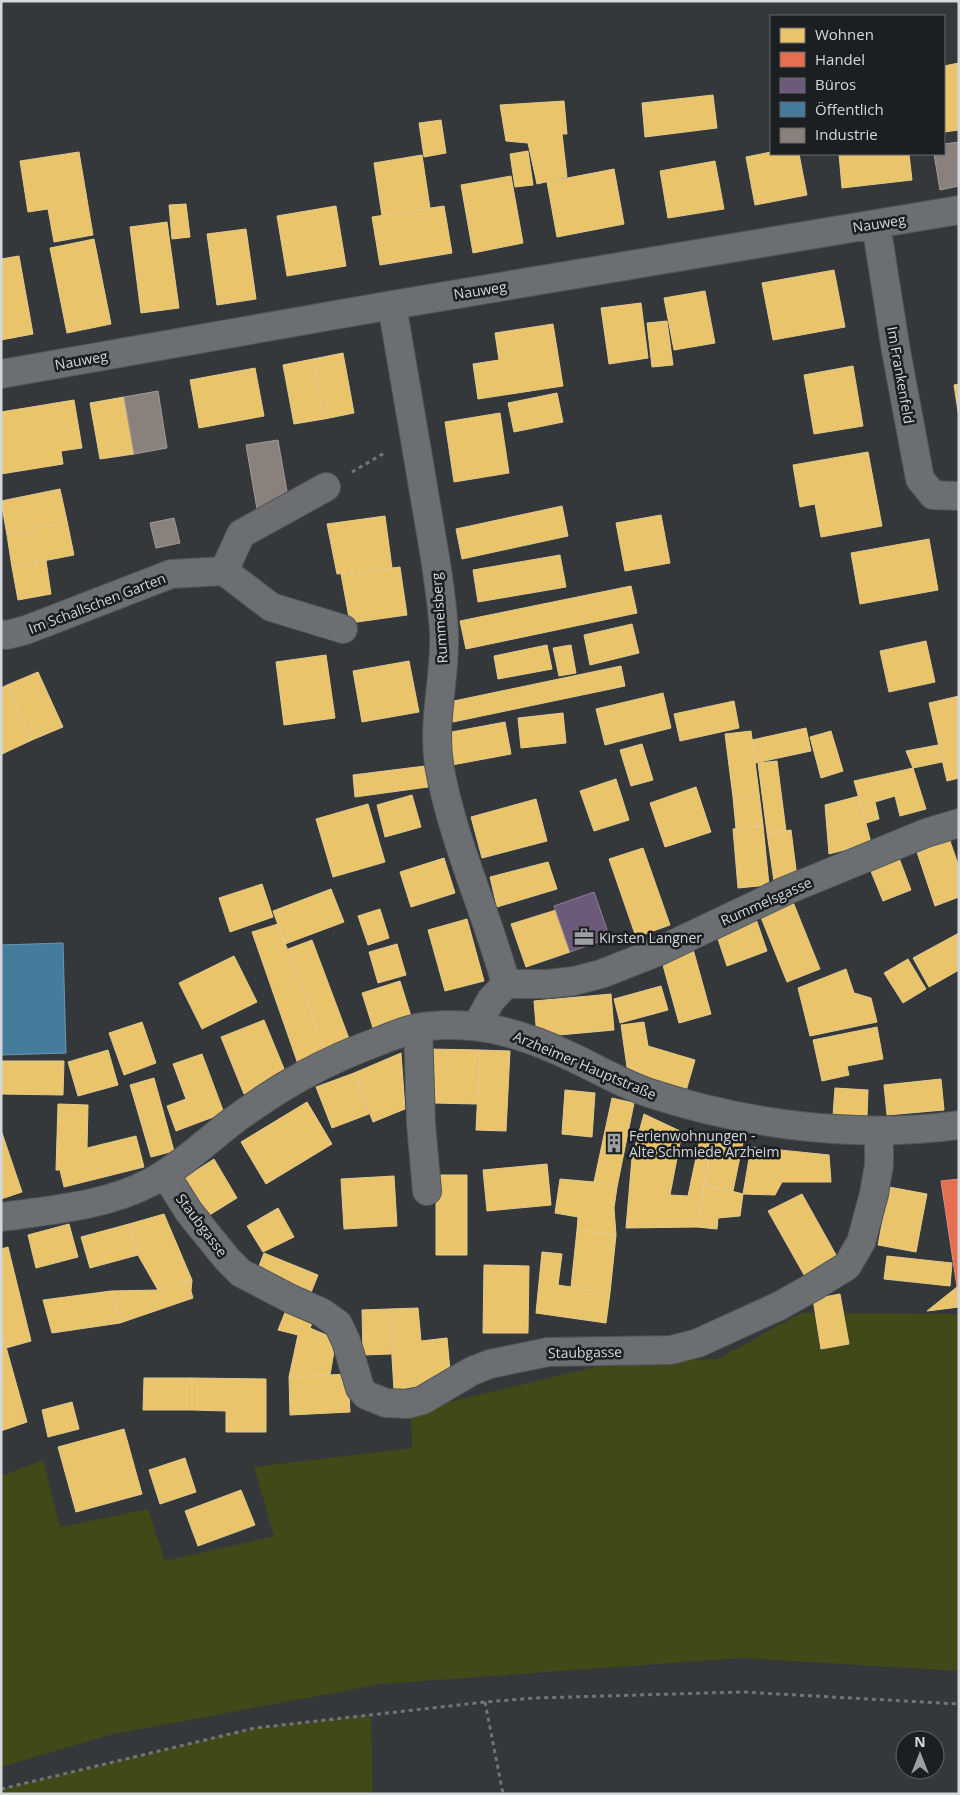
<svg xmlns="http://www.w3.org/2000/svg" width="960" height="1795" font-family="'Open Sans',sans-serif">
	<rect width="100%" height="100%" fill="#35383b"/>
	<path fill="#404917" d="M801,1313L959,1314V1671L742,1658L381,1684L109,1735L1,1767V1476L43,1460L60,1527L148,1509L165,1561L274,1536L254,1467L412,1448L411,1411L620,1361L718,1359Z
		M371,1715L373,1794H1V1789L255,1728Z"/>
	<path fill="#e9c46a" stroke="#e3ca8c" d="M959,63V130L944,132V66Z
		M713,95L717,128L645,137L642,103Z
		M564,101L567,134H562L567,177L537,184L528,143L506,141L500,105Z
		M441,120L446,153L424,157L419,123Z
		M528,151L533,185L515,187L510,154Z
		M79,152L93,235L54,242L48,209L28,212L20,161Z
		M771,152V154H799L807,195L755,205L746,157Z
		M839,154H909L912,180L842,188Z
		M422,155L430,208L382,216L374,163Z
		M715,161L724,209L668,218L660,171Z
		M614,169L624,224L557,237L547,182Z
		M511,176L523,243L473,253L461,185Z
		M186,204L190,237L172,239L169,205Z
		M336,206L346,266L287,276L277,216Z
		M444,206L452,253L380,265L372,217Z
		M167,222L179,308L141,313L130,227Z
		M246,229L256,299L217,305L207,234Z
		M94,239L111,324L67,333L50,248Z
		M19,256L33,334L1,340V259Z
		M834,270L845,327L773,340L762,283Z
		M705,291L715,343L674,350L664,298Z
		M641,303L648,358L609,364L601,308Z
		M667,321L673,365L652,367L647,323Z
		M553,324L563,386L478,399L473,364L499,360L495,333Z
		M343,353L354,413L324,419L313,359Z
		M313,359L324,419L294,424L283,365Z
		M853,366L863,426L814,434L804,375Z
		M255,368L264,416L199,428L190,380Z
		M959,384V418L954,385Z
		M557,393L563,422L514,432L508,403Z
		M124,397L134,454L100,459L90,403Z
		M74,400L82,448L61,451L63,464L1,474V412Z
		M500,413L509,473L454,482L445,422Z
		M868,452L882,526L821,537L815,504L800,507L793,465Z
		M60,489L67,521L7,535L1,501Z
		M562,506L568,536L462,559L456,529Z
		M661,515L670,563L625,571L616,523Z
		M385,516L392,568L337,574L327,524Z
		M67,521L74,555L12,567L7,535Z
		M929,539L938,590L860,604L851,553Z
		M560,555L566,587L478,602L473,570Z
		M46,561L51,594L18,600L12,567Z
		M400,567L407,615L350,623L341,574Z
		M631,586L637,613L466,649L460,621Z
		M632,624L639,653L590,665L584,635Z
		M926,641L935,682L889,692L880,651Z
		M547,645L552,669L498,679L494,656Z
		M571,645L576,673L559,676L553,648Z
		M326,655L335,718L284,725L276,662Z
		M409,661L419,712L362,722L353,671Z
		M621,666L625,686L453,722L449,702Z
		M38,672L63,727L32,740L7,685Z
		M7,685L32,740L2,754L1,688Z
		M663,693L671,728L605,745L596,709Z
		M959,696V778L947,781L929,703Z
		M734,701L739,728L680,741L674,714Z
		M563,713L566,743L521,748L518,718Z
		M505,722L511,754L452,765L446,733Z
		M806,728L811,751L755,763L752,740Z
		M751,731L759,793L733,797L725,734Z
		M831,731L843,771L821,778L810,737Z
		M642,744L653,780L631,786L620,750Z
		M938,745L942,762L913,768L906,751Z
		M777,761L786,831L767,833L758,763Z
		M425,766L428,787L355,797L353,775Z
		M913,768L926,809L900,816L895,796L875,802L879,819L866,823L854,781Z
		M616,779L629,820L594,831L580,791Z
		M696,787L711,832L665,847L650,803Z
		M759,793L763,825L736,829L733,797Z
		M412,795L421,827L385,837L377,805Z
		M859,796L871,843L829,854L825,805Z
		M536,799L547,841L482,858L471,817Z
		M368,804L385,862L333,877L316,819Z
		M763,825L769,885L738,888L733,829Z
		M791,830L797,877L774,881L767,833Z
		M950,841L959,867V897L935,906L917,852Z
		M643,848L670,925L636,937L609,859Z
		M444,858L455,893L411,907L400,872Z
		M899,858L911,890L883,901L870,869Z
		M548,862L557,889L497,907L490,877Z
		M262,884L273,917L230,932L219,898Z
		M331,889L344,922L285,944L273,911Z
		M793,902L820,969L787,982L760,915Z
		M380,909L389,938L368,945L358,916Z
		M556,910L570,952L526,967L511,924Z
		M755,916L767,951L727,966L716,933Z
		M467,919L484,981L445,991L428,930Z
		M278,924L326,1053L298,1064L252,932Z
		M959,933V970L929,987L913,958Z
		M312,940L351,1044L326,1053L288,949Z
		M397,944L406,975L378,983L369,952Z
		M693,949L711,1014L679,1023L661,958Z
		M234,956L257,1002L202,1029L179,983Z
		M908,959L926,989L903,1003L884,973Z
		M846,969L854,993L871,998L877,1022L810,1036L798,988Z
		M400,981L411,1016L373,1028L362,993Z
		M661,986L668,1010L620,1023L614,999Z
		M611,994L614,1030L537,1037L534,1001Z
		M264,1020L287,1076L244,1094L221,1037Z
		M142,1022L156,1063L124,1075L109,1033Z
		M644,1022L648,1046L695,1060L686,1091L628,1074L621,1025Z
		M877,1027L883,1059L847,1066L849,1075L822,1081L813,1040Z
		M429,1049L480,1050L477,1104L433,1103L435,1077H426Z
		M108,1050L118,1085L78,1096L68,1062Z
		M480,1050L510,1051L506,1131L476,1130Z
		M401,1053L405,1109L373,1122L354,1073Z
		M202,1054L224,1113L176,1131L167,1106L186,1099L173,1064Z
		M1,1061H64L63,1095L1,1094Z
		M354,1073L369,1114L332,1128L316,1087Z
		M154,1078L174,1151L151,1157L130,1085Z
		M941,1079L944,1110L887,1115L884,1085Z
		M835,1088L868,1090L867,1117L833,1115Z
		M565,1090L595,1093L592,1137L562,1134Z
		M612,1098L634,1103L617,1187L594,1182Z
		M307,1102L332,1144L266,1184L241,1142Z
		M58,1104L88,1105L87,1148L136,1136L144,1167L64,1187L60,1170H56Z
		M644,1114L682,1132L670,1195L688,1196L701,1134H714L697,1227L626,1228L632,1158Z
		M1,1130L22,1192L1,1199Z
		M714,1134L743,1142L733,1191L704,1184Z
		M751,1147L829,1155L831,1182H782L775,1195L743,1194Z
		M214,1159L237,1198L203,1219L180,1181Z
		M547,1164L551,1205L487,1211L483,1170Z
		M436,1175H467V1255H436Z
		M394,1176L397,1226L344,1229L341,1179Z
		M560,1179L594,1182L617,1187L614,1208L616,1235L577,1230L578,1217L555,1213Z
		M704,1184L743,1194L740,1216L718,1218L717,1229L697,1227Z
		M889,1187L927,1194L916,1252L878,1245Z
		M802,1194L840,1262L807,1280L768,1211Z
		M278,1208L294,1237L263,1252L247,1226Z
		M164,1214L192,1280L158,1290L138,1255L129,1224Z
		M69,1224L78,1257L36,1268L28,1235Z
		M129,1224L138,1255L90,1268L81,1237Z
		M577,1230L616,1235L610,1293L571,1287Z
		M8,1247L31,1341L6,1348L1,1329V1249Z
		M542,1252L562,1254L558,1285L610,1293L606,1323L536,1313Z
		M264,1253L318,1275L308,1300L254,1279Z
		M887,1256L952,1263L950,1286L884,1279Z
		M484,1265L529,1266L528,1333H483Z
		M192,1280L191,1291L193,1298L120,1323L111,1291L158,1290Z
		M957,1287H959V1307L927,1311Z
		M111,1291L120,1323L52,1333L43,1300Z
		M840,1294L849,1344L821,1349L813,1299Z
		M418,1308L421,1341L447,1338L451,1381L394,1390L389,1309Z
		M389,1309L391,1354L363,1355L362,1310Z
		M286,1310L314,1319L310,1328L336,1339L330,1375L289,1377L298,1335L278,1330Z
		M1,1329L27,1422L1,1431Z
		M348,1374L350,1412L290,1415L289,1377Z
		M144,1378H192V1410H143Z
		M192,1378L266,1379V1432H226V1411L192,1410Z
		M72,1402L79,1429L48,1437L42,1410Z
		M124,1429L142,1494L76,1512L58,1447Z
		M185,1458L196,1492L160,1504L149,1470Z
		M241,1490L255,1525L198,1546L185,1511Z"/>
	<path fill="#e76f51" stroke="#e18e7b" d="M959,1179V1287H957L941,1181Z"/>
	<path fill="#6d597a" stroke="#8c7f97" d="M594,892L610,938L570,952L554,906Z"/>
	<path fill="#457b9d" stroke="#7097b0" d="M63,943L66,1053L1,1055V945Z"/>
	<path fill="#8a817c" stroke="#a09b99" d="M959,142V186L940,190L934,154H944V144Z
		M158,391L167,448L134,454L124,397Z
		M278,440L289,503L257,509L246,445Z
		M174,518L180,543L156,548L150,523Z"/>
	<g fill="none" stroke-linecap="round" stroke-linejoin="round">
		<defs>
			<path id="minor" d="M876,224L896,351L920,479L933,495L959,496
				M392,305C402,365 413,426 423,487C431,535 441,584 444,632C446,676 432,721 439,764C452,840 486,910 506,984
				M1,374L392,305L959,210
				M224,571L271,607L343,629
				M1,634L7,635L26,630L171,574L224,571L241,534L326,487
				M506,984H547L574,981L601,974L657,952L785,891L926,833L959,823
				M477,1025L491,1000L506,984
				M418,1028L421,1124L427,1191
				M165,1174L189,1212L227,1259L241,1273L291,1299L321,1312L338,1324L346,1341L360,1388L366,1395L386,1403L408,1404L423,1400L472,1371L490,1364L548,1352L671,1350L698,1343L779,1306L813,1287L847,1266L861,1242L874,1194L879,1165V1131"/>
			<path id="tertiary" d="M1,1217C51,1210 106,1206 151,1182C179,1167 204,1144 229,1124C278,1087 324,1061 382,1040C398,1034 414,1027 431,1026C483,1021 528,1036 574,1058C599,1070 623,1084 649,1093C747,1125 856,1139 959,1125"/>
		</defs>
		<use href="#minor" stroke="#515457" stroke-width="30"/>
		<use href="#tertiary" stroke="#515457" stroke-width="30"/>
		<path stroke="#727577" stroke-width="3" stroke-dasharray="4 4" stroke-linecap="butt" d="M352,472L386,452
			M485,1702L503,1794
			M1,1789L255,1728L485,1702L535,1698L742,1692L959,1704"/>
		<use href="#minor" stroke="#6c6f72" stroke-width="28"/>
		<use href="#tertiary" stroke="#6c6f72" stroke-width="28"/>
	</g>
	<defs>
		<symbol id="office-bare" viewBox="-9 -9 18 18"><path d="M-6-3h4V-5.5h4V-3h4V5H-6ZM-1-4.5V-3h2v-1.5ZM-6 0V1H6V0Z" fill="#9ca0a4" stroke="#1c1f22" stroke-width="2.5" paint-order="stroke"/></symbol>
		<symbol id="building-bare" viewBox="-9 -9 18 18"><path d="M-4-6H4V6H1V3H-1V6H-4ZM-2.5-4.3h1.7v1.8h-1.7ZM.8-4.3h1.7v1.8H.8ZM-2.5-1h1.7V.8h-1.7ZM.8-1h1.7V.8H.8Z" fill="#9ca0a4" stroke="#1c1f22" stroke-width="2.5" paint-order="stroke"/></symbol>
	</defs>
	<g fill-rule="evenodd">
		<use href="#office-bare" x="570" y="923" width="28" height="28"/>
		<use href="#building-bare" x="600" y="1129" width="28" height="28"/>
	</g>
	<g text-anchor="middle" dominant-baseline="central" stroke-width="5" stroke-linejoin="round" paint-order="stroke">
		<g font-size="14" fill="#d4d8dc" stroke="#1c1f22">
			<text transform="translate(879 223) rotate(-9)">Nauweg</text>
			<text transform="translate(480 290) rotate(-9)">Nauweg</text>
			<text transform="translate(81 360) rotate(-10)">Nauweg</text>
			<text transform="translate(901 375) rotate(80)">Im Frankenfeld</text>
			<text transform="translate(97 603) rotate(-21)">Im Schallschen Garten</text>
			<text transform="translate(439 618) rotate(-94)">Rummelsberg</text>
			<text transform="translate(766 901) rotate(-24)">Rummelsgasse</text>
			<text transform="translate(585 1065) rotate(23)">Arzheimer Hauptstraße</text>
			<text transform="translate(202 1225) rotate(53)">Staubgasse</text>
			<text transform="translate(585 1352) rotate(-1)">Staubgasse</text>
		</g>
		<g font-size="14" fill="#d4d8dc" stroke="#1c1f22" text-anchor="start">
			<text x="599" y="937">Kirsten Langner</text>
			<text x="629" y="1135">Ferienwohnungen -<tspan x="629" dy="16">Alte Schmiede Arzheim</tspan></text>
		</g>
	</g>
	<rect width="960" height="1795" fill="none" stroke="#d4d8dc" stroke-width="5"/>
	<rect x="770" y="15" width="175" height="140" fill="#1c1f22" stroke="#66696c"/>
	<rect x="780" y="28" width="25" height="15" fill="#e9c46a" stroke="#66696c"/>
	<text x="815" y="40" font-size="15" fill="#d4d8dc">Wohnen</text>
	<rect x="780" y="52" width="25" height="15" fill="#e76f51" stroke="#66696c"/>
	<text x="815" y="65" font-size="15" fill="#d4d8dc">Handel</text>
	<rect x="780" y="78" width="25" height="15" fill="#6d597a" stroke="#66696c"/>
	<text x="815" y="90" font-size="15" fill="#d4d8dc">Büros</text>
	<rect x="780" y="102" width="25" height="15" fill="#457b9d" stroke="#66696c"/>
	<text x="815" y="115" font-size="15" fill="#d4d8dc">Öffentlich</text>
	<rect x="780" y="128" width="25" height="15" fill="#8a817c" stroke="#66696c"/>
	<text x="815" y="140" font-size="15" fill="#d4d8dc">Industrie</text>
	<g transform="translate(920 1755)"><circle r="24" fill="#1c1f22" stroke="#66696c"/>
	<path d="M0-4L9 19L0 12L-9 19Z" fill="#9ca0a4"/>
	<text y="-8" font-size="14" font-weight="bold" text-anchor="middle" fill="#d4d8dc">N</text>
	</g>
</svg>
